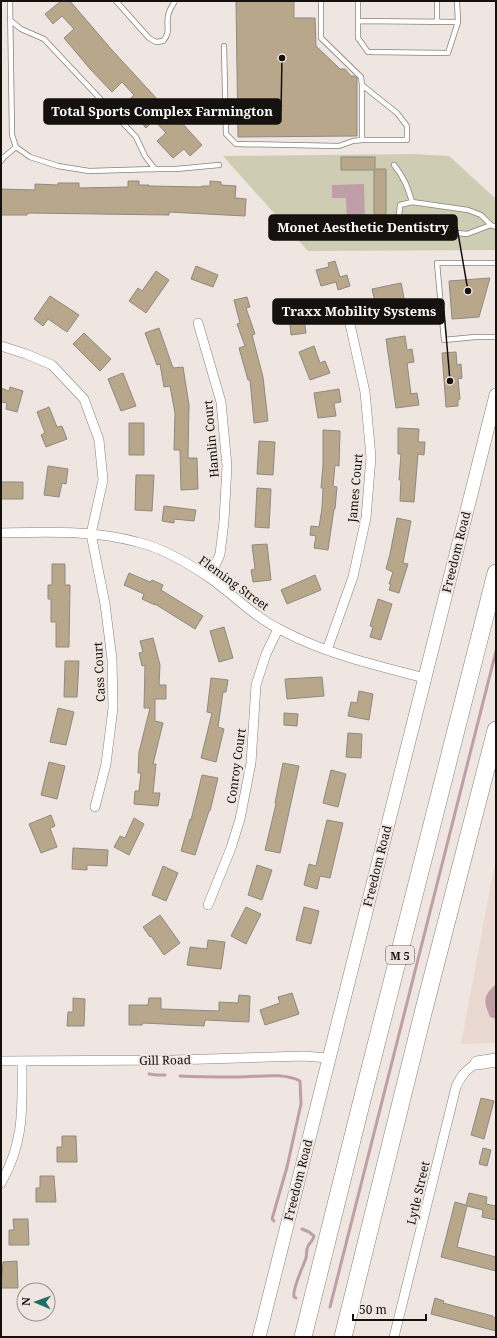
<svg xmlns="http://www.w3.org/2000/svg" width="497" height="1338" font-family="'Noto Serif',serif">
	<rect width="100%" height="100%" fill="#efe6e1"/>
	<path fill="#ead9d0" d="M496,860V1043L461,1044L492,878Z"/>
	<path fill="#cecdb3" d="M413,154L449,156L496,199V250L308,251L223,156Z"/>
	<path fill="#c09ea8" d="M364,184L365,221H347L346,198H332V185Z
		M495,985H496V1019L490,1017C484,1002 482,997 495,985Z"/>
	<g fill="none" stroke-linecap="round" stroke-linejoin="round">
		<path stroke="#c09ea8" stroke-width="3" d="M149,1074L156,1075H165
			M180,1076C199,1077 219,1077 239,1077C258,1077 283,1072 300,1081L301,1104L287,1167L272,1219L274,1221
			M296,1298L294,1297C292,1289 303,1267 306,1258C307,1254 306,1250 308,1246C310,1242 313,1241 314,1236L309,1232L302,1229
			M330,1307L496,651"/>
	</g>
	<path fill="#b9a78c" stroke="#8e8982" d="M61,1H70L111,49L158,100L160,99L202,145L190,156L184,149L173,158L157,141L166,133L154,120L146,128L125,104L134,95L122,82L112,92L91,70L64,38L74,29L62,16L53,24L45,14Z
		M236,1H294V18H315L316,46L340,69H345L351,76H354L357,78V136L238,137Z
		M341,157H375V169H386V215H374V170H341Z
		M128,181H139V185H149V186L202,187V186H210V181L221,182V185L236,186L235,198L246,199L245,216L169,212V215L28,213L27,215H1V189L35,190V184L58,185V183H79V188L128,187Z
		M335,261L340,277L347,275L350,286L338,290L336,282L321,286L316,270L329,267L328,263Z
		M196,266L218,275L213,287L191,279Z
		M156,271L169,280L146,313L129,301L138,288L142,291Z
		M490,278L479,317L452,319L449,281Z
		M401,283L406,308L392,311L389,299L375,302L372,289Z
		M50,296L79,315L67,332L48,319L43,326L34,319Z
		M247,297L250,307L246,308L255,334L252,335L263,377L268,421L254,423L250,380H248L239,348L245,346L237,324L240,323L234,300Z
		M302,304L306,333L291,335L288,305Z
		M159,328L173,368L183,367L189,405L188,458H197L198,489L181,490L180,450H174L175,413L170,386L164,387L160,364L157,365L145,333Z
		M84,333L111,359L100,371L73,344Z
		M405,336L407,350L412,349L414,362L407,363L411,394L417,393L419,405L396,408L386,339Z
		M314,346L320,363L325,361L330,373L310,380L299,352Z
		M456,352L457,365L461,364L462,378L458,379L460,399L458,400V406L446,407L442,353Z
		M123,373L136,406L121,411L108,379Z
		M10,387L23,391L17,412L6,409L7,403L1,402V388L9,391Z
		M339,389L341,402L334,403L336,416L318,418L314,393Z
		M49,407L57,427L62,426L67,439L46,447L41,435L45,433L37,412Z
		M129,423H144V455H129Z
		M398,428L419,429L418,442H425L424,455L418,454L414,502L400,501L401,480H399L401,454H398Z
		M323,430L340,431L339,466L335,465L333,486L337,487L335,509H334L328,550L314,548L316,536L310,535L311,526L319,527L322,508L323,488H321L323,465Z
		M259,441L275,442L273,475L257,474Z
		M48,466L68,469L66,484L62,483L59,497L44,495Z
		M136,475H154L152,511L135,510Z
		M1,482H23V499H1Z
		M257,488L271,489L269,528L255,527Z
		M164,506L196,510L194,521L174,519V523L162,521Z
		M397,518L411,521L403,563L408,564L399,593L389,590L391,584H389L393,572L386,569L390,554Z
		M267,544L271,580L253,582L251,570L255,569L252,545Z
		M52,564H65V585H70L69,647H56V622H51V599H48V585H52Z
		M129,573L150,582L152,580L163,585L161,590L203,616L195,629L155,604V605L142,599L144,594L124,585Z
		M315,575L321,590L287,604L281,590Z
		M378,599L392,604L381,640L370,637L373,627L370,626Z
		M224,627L233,658L219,662L210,631Z
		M153,638L160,665L159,685H166V699H155V721L163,723L153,764H156L153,793H160L158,806L134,804L135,791H139L141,773H138L139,752L150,708H144L145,665L142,666L139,653L143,652L140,641Z
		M65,661H79L77,697H64Z
		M322,677L324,696L287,699L285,679Z
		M211,678L228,680L226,692H223L218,727L224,729L216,762L201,758L212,713L207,712Z
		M359,691L373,694L369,720L348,716L351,702L357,703Z
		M58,708L74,712L66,745L50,742Z
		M284,713L298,714L297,726L284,725Z
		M348,733L362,734L361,758L346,757Z
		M49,762L65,766L57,799L41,795Z
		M283,763L299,766L280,853L265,850L276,804L275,803Z
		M331,770L346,774L338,807L323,803Z
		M202,775L218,778L210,811H209L195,855L181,851L190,819L191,820Z
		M51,815L55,826L50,828L57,847L41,853L29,824Z
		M134,818L144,824L129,855L114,847L120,836L125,838Z
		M327,820L343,823L330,878L320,876L317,889L304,885L309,864L316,866Z
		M73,848L108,850L107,866L87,865V870L72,869Z
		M257,865L272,870L262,900L248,895Z
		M163,866L178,873L166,901L152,895Z
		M246,907L261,914L246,944L231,936Z
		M304,907L319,911L311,944L296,940Z
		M160,915L180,943L164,955L151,936L150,937L143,927Z
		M208,940L225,942L221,969L187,965L190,947L207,949Z
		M292,993L299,1014L265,1025L260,1010L280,1003L278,997Z
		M239,995L250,996L249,1022L205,1020L204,1026L143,1023L142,1025H129V1005H148L149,998H161V1009L219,1011V1002L238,1003Z
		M73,998L85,999L84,1026H67L68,1012H73Z
		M481,1098L494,1101L484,1139L471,1135Z
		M62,1136H76L77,1162H57V1147H62Z
		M483,1148L491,1150L487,1166L479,1164Z
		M40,1176H54L56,1202H36V1188H40Z
		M469,1193L487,1197L486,1204L496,1206V1220L482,1217L483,1210L467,1206L457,1247L496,1257V1271L441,1257L455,1202L466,1205Z
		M13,1219H28L29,1245H9V1230H14Z
		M17,1261L18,1288H1L3,1262Z
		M435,1298L444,1301L443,1303L493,1316V1317L496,1318V1331L431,1314Z"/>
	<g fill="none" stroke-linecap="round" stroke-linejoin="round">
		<defs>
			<path id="lane" d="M10,1L12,135L16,147L30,157L58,166L89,171L155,169H176L219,165
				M116,1L149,38L156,42L163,41C171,32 166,27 168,16C169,10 172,6 175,1
				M358,1V38L368,52L448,53L458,22L457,1
				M437,1V22
				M10,20L21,29L44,39L136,137L145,156L155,169
				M358,21L458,22
				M224,46L226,134L236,144L339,146L353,141L362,140V85L361,77L321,38V1
				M362,140H407V126L397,113L362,85
				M1,161L4,157L16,147
				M394,165C404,177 408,188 412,202
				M491,225L467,234L398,227L400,205L412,202L468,210L481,215L491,225L496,227
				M496,263H437L444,340L475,337H496"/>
			<path id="street" d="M198,323L221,402L227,466L224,521L220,554L210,578
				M1,346L26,354L52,365L84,399L99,440L103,480L91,534L105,604L112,659L113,708L106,764L95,807
				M1,533C46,532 93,530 137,542C163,548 188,563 210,578C234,595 254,617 281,630C326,654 375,665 424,678
				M327,650L353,577L366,518L371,457L365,392L350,324
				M208,905L231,848L240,819L251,763L256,685L266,654L278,629
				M1,1061L174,1060L303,1056L329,1058
				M1,1183C25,1141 22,1107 22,1061
				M394,1337L456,1087C461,1075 467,1069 477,1063"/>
			<path id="secondary" d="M477,1063L496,1060
				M259,1337L496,395"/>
			<path id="highway" d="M303,1337L361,1104L496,573
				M343,1337L423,1013L496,730"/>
		</defs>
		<use href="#lane" stroke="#88807b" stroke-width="6"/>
		<use href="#street" stroke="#88807b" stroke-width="10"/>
		<use href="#secondary" stroke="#88807b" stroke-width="14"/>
		<use href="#highway" stroke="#88807b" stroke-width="18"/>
		<use href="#lane" stroke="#fff" stroke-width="4.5"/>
		<use href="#street" stroke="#fff" stroke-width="9"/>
		<use href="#secondary" stroke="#fff" stroke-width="13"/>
		<use href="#highway" stroke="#fff" stroke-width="17"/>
	</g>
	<g text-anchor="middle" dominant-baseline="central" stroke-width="4" stroke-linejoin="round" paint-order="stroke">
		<rect fill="#efe6e1" stroke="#56514e" stroke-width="1" x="386" y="946" width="28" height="18" rx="3"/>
		<g font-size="11" font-weight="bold" fill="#14110f">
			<text x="400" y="955">M 5</text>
		</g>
		<g font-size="12" fill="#14110f" stroke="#efe6e1">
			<text transform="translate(211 439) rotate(-95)">Hamlin Court</text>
			<text transform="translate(355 488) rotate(-85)">James Court</text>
			<text transform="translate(456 552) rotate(-76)">Freedom Road</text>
			<text transform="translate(234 583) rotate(36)">Fleming Street</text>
			<text transform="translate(99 672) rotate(-93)">Cass Court</text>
			<text transform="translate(236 766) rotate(-82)">Conroy Court</text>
			<text transform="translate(377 866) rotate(-76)">Freedom Road</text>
			<text transform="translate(165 1060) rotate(-1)">Gill Road</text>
			<text transform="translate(298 1180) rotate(-76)">Freedom Road</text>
			<text transform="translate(418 1193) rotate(-77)">Lytle Street</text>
		</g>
	</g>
	<path fill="none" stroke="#14110f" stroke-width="1.5" d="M282 58L281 111M468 291L457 227M450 381L444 311"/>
	<g fill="#14110f" stroke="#efe6e1" stroke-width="1.5">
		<circle cx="282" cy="58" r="4"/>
		<circle cx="468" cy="291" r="4"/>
		<circle cx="450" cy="381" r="4"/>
	</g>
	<g fill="#14110f" stroke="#14110f" stroke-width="1.5">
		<rect x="44" y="99" width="237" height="25" rx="4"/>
		<rect x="269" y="215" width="188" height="25" rx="4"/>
		<rect x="273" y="299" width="171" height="25" rx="4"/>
	</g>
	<g font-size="13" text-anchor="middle" font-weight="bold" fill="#fff">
		<text x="162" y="116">Total Sports Complex Farmington</text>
		<text x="363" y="232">Monet Aesthetic Dentistry</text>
		<text x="359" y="316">Traxx Mobility Systems</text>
	</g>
	<rect width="497" height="1338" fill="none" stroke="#14110f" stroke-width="4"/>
	<g transform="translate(36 1302) rotate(272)"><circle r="19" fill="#efe6e1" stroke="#97918d"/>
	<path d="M0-3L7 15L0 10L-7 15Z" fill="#256e67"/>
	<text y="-6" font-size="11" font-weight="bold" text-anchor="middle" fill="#14110f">N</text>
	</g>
	<path d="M353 1314v6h73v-6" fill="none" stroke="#14110f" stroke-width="2"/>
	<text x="359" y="1314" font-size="12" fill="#14110f" stroke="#efe6e1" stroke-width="3" paint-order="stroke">50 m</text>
</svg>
